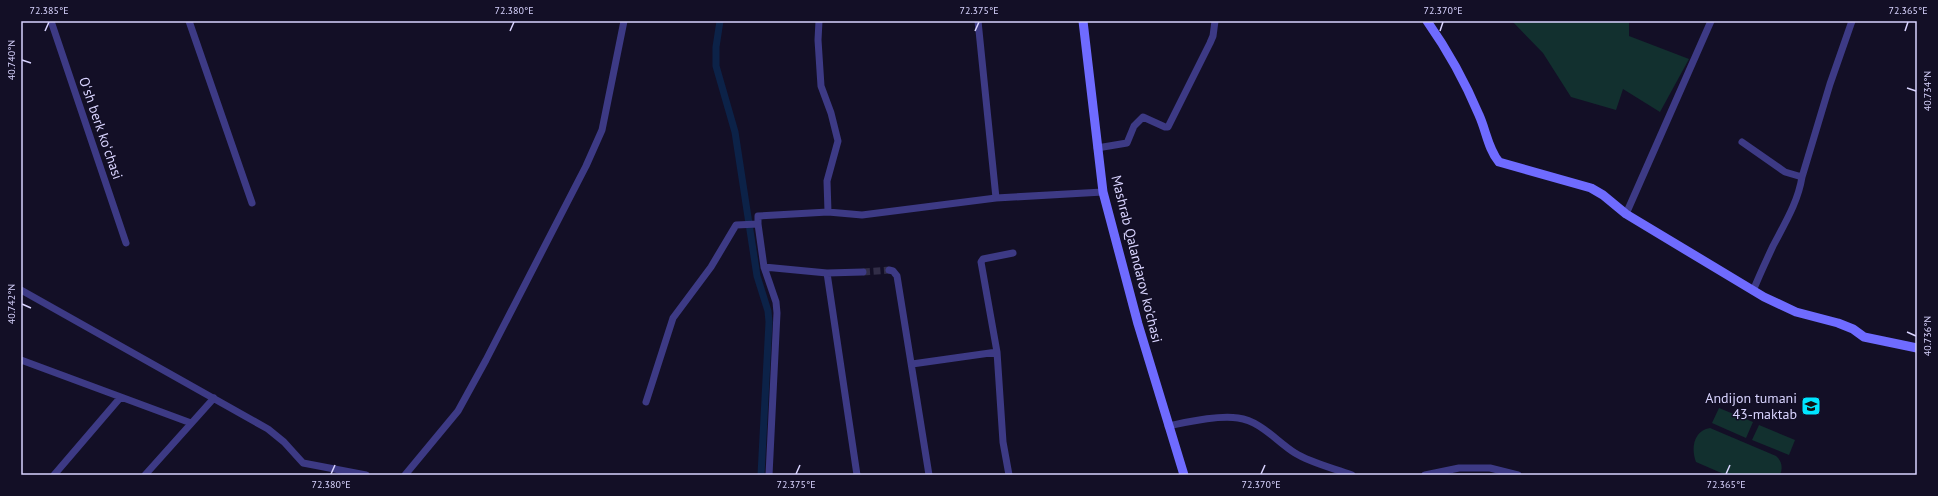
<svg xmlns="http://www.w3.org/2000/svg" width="1938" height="496" font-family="'PT Sans',sans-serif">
	<rect width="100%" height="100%" fill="#130f26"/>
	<path fill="#12302f" d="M1512,21H1629V36L1689,59L1660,112L1623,89L1616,110L1571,97L1543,53Z
		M1719,408L1753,422L1746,438L1712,423Z
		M1759,425L1795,440L1789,455L1752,440Z
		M1710,428L1776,456C1782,461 1783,468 1780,475H1726L1696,462C1691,449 1693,431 1710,428Z"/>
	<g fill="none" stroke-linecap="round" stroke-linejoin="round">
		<path stroke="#0c2248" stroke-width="7" d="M720,21L716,47V66L735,132L757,276L768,311L769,322L761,475"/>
		<path stroke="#312d47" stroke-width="7" stroke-dasharray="7 3.5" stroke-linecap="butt" d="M863,272L889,270"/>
		<path stroke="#3d3a85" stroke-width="7" d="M51,21L126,243
			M189,21L252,203
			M819,21L818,40L821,86L831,113L838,141L827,181L828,212
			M978,21L996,198
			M1742,142L1785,172L1802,177C1798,202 1785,223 1773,246C1766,261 1759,276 1753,291
			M1097,148L1127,143L1134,126L1143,117L1165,127H1168L1210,43L1213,36L1215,21
			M1802,177L1830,84L1852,21
			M1626,214L1711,21
			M758,224V216L828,212L862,215L996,198L1103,192
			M764,267L827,273L863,272
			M889,270L893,271L897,276L929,475
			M827,273L857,475
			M21,290L268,429L284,442L303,463L366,475
			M21,360L191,423
			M912,364L997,352
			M646,402L673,318L711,267L736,225L758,224L764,267L776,302L777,313L769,475
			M1168,426C1188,422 1218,415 1238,418C1261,421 1276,441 1295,453C1311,463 1333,468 1352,475
			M54,475L120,398
			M145,475L214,398
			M405,475L458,411L486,360L586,166L602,130L624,21
			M1009,475L1003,442L997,352L981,262L983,259L1013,253
			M1425,475L1459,468H1490L1518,475"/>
		<path stroke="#6f6bff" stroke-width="9" d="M1083,21L1103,192L1138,324L1184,475
			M1427,21C1446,48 1466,84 1479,115C1486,130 1488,149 1499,162L1591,188L1603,195L1626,214L1764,297L1796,312L1838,323L1853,329L1864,337L1917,348"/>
	</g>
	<path fill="none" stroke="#d9d4ff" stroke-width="1.5" d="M45,31L49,22M510,31L514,22M975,31L979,22M1440,31L1443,22M1905,31L1908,22M22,60L31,63M1907,88L1916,91M22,304L31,308M1907,332L1916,336M331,474L335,465M796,474L800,465M1261,474L1265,465M1726,474L1730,465"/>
	<defs>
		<symbol id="school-square" viewBox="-11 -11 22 22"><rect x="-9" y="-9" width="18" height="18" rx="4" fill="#00e5ff" stroke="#130f26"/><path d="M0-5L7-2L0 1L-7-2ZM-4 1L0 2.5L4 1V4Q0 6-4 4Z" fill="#111"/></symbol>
	</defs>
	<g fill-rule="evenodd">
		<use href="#school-square" x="1800" y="395" width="22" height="22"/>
	</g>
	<g text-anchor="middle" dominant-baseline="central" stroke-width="3" stroke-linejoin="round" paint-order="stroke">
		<g font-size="14" fill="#d9d4ff" stroke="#130f26">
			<text transform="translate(101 128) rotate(71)">Oʻsh berk koʻchasi</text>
			<text transform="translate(1137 259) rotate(76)">Mashrab Qalandarov ko'chasi</text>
		</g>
		<g font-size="14" fill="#d9d4ff" stroke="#130f26" text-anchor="end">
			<text x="1797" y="398">Andijon tumani<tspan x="1797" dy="16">43-maktab</tspan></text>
		</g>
	</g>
	<rect width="1938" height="496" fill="none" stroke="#130f26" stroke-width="44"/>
	<rect x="22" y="22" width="1894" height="452" fill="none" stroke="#d9d4ff" stroke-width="1.5"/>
	<g font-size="10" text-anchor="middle" fill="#d9d4ff">
		<text x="49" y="14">72.385°E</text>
		<text x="514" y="14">72.380°E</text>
		<text x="979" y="14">72.375°E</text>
		<text x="1443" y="14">72.370°E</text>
		<text x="1908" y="14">72.365°E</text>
		<text transform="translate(11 60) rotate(-90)" y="4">40.740°N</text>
		<text transform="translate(1927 91) rotate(-90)" y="4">40.734°N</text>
		<text transform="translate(11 304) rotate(-90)" y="4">40.742°N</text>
		<text transform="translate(1927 336) rotate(-90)" y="4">40.736°N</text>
		<text x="331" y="488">72.380°E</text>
		<text x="796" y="488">72.375°E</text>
		<text x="1261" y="488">72.370°E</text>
		<text x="1726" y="488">72.365°E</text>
	</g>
</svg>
